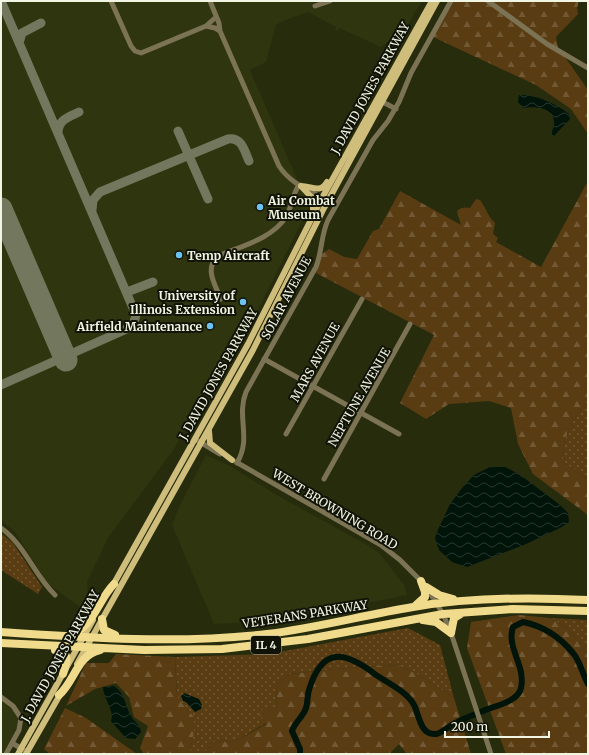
<svg xmlns="http://www.w3.org/2000/svg" width="589" height="755" font-family="Merriweather,serif">
	<defs>
		<pattern id="grass-dots" width="8" height="8" patternUnits="userSpaceOnUse"><rect width="8" height="8" fill="#5a3c13"/><path d="M2 2h.1M6 6h.1" fill="none" stroke="#725935" stroke-width="1.8" stroke-linecap="round"/></pattern>
		<pattern id="forest-firs" width="22" height="20" patternUnits="userSpaceOnUse"><rect width="22" height="20" fill="#5a3c13"/><path d="M5 1l3.5 6h-7zM16 11l3.5 6h-7z" fill="#725935"/></pattern>
		<pattern id="water-waves" width="16" height="10" patternUnits="userSpaceOnUse"><rect width="16" height="10" fill="#00140a"/><path d="M0 5q4-4 8 0t8 0" fill="none" stroke="#26372e"/></pattern>
	</defs>
	<rect width="100%" height="100%" fill="#272c0d"/>
	<path fill="#2f350e" d="M1,1H422L405,29L381,47L339,28L338,31L335,30L336,27L308,12L283,21L276,25L266,62L250,70L309,207L242,342L231,347L174,449L108,538L87,582L88,597L83,609L47,583L15,532L1,520Z
		M206,455L228,465L282,498L369,546L380,554L404,585L407,595L362,604L310,610L304,619L214,624L172,525L180,505Z
		M1,700L7,704L17,715L19,724L3,754H1Z"/>
	<path fill="url(#grass-dots)" d="M588,399V480L562,461C562,436 574,419 588,399Z
		M1,533L13,543L42,587L38,594L1,570Z
		M550,618L588,620V652L566,627Z
		M408,628L440,645L454,698L414,672L395,665L346,668L289,674L276,686L277,708H263L266,723L236,741L213,742L203,754H189L194,733V717L177,697L175,657L269,654Z"/>
	<path fill="url(#forest-firs)" d="M454,1H579L577,8L578,14L556,37L558,47L588,90V134L571,109L536,85L433,37Z
		M588,181V399C574,419 562,436 562,461L588,480V515L533,474L518,444L511,408L489,401L449,404L426,419L400,403L434,335L316,273L322,254L329,249L344,257L357,259L373,231L379,229L400,191L461,225L457,211C461,207 465,207 470,208L476,199L480,200C487,209 486,214 495,223L493,234L498,238L496,242L541,267Z
		M519,615L550,618L566,627L588,652V754H506L467,648L471,622Z
		M116,654L175,657L177,697L194,717V733L189,754H144L140,748L148,726L134,717L129,697L116,683L95,689L66,706L86,663H109Z
		M395,665L414,672L454,698L471,754H407L399,744L389,754H203L213,742L236,741L266,724L259,714L263,708H277L276,686L289,674L346,668Z
		M65,708L86,718L137,754H50L44,749Z"/>
	<path fill="url(#water-waves)" d="M519,95C537,95 555,103 569,114L570,119L554,136L552,135C551,130 555,127 554,122C554,107 534,106 523,108L518,102Z
		M490,467H505L519,474L560,505L568,513L569,522L560,528L526,544L467,567L452,562L439,550L435,538L437,532L450,504L463,487L474,475Z
		M114,686C125,693 125,706 131,716C134,722 140,724 141,732L135,739L126,738L111,721C115,710 103,698 103,687Z
		M184,693L199,699L202,705L201,709L195,712L186,702L183,701L181,696Z"/>
	<g fill="none" stroke-linecap="round" stroke-linejoin="round">
		<path stroke="#00140a" stroke-width="6" d="M300,754V749L292,731C295,722 303,717 306,708C308,702 307,696 309,690C322,646 345,651 376,675C388,683 407,692 414,705C418,712 420,730 429,733C431,734 435,734 437,734C443,732 448,727 453,724C462,719 473,715 483,711C494,706 518,702 521,688C526,665 506,648 513,627L523,622C543,626 560,637 573,653C580,661 583,675 588,684"/>
		<path stroke="#72775d" stroke-width="9" d="M19,43L22,33L41,23
			M178,131L208,199
			M58,132C59,119 69,117 79,112
			M92,210L93,200L100,192L228,139C242,137 244,150 249,161
			M127,292L153,282
			M1,385L129,328L134,322L136,315L1,1"/>
		<path stroke="#72775d" stroke-width="23" d="M1,209L66,360"/>
		<path stroke="#7b7354" stroke-width="5" d="M111,1L131,46L135,51L141,53L206,26L216,17
			M210,1L219,23L220,31L279,166C290,183 308,190 326,200
			M488,1L547,44L588,68
			M315,6L330,1
			M206,26L215,28L220,31
			M379,100L396,109
			M221,299C215,285 204,268 218,256C241,246 272,239 286,217C292,207 292,195 299,185
			M264,359L399,434
			M286,434L362,299
			M195,439L220,454
			M236,462L381,545L400,560L423,583
			M237,463C252,438 236,417 246,392L316,267C322,252 321,235 328,220L373,140L388,121L399,102L411,73L451,1
			M324,479L410,324
			M1,528C25,545 34,575 55,595
			M428,590L443,614L451,633L491,754
			M1,697L13,706L21,718L19,730L6,754
			M12,743L27,752"/>
		<path stroke="#cfbd7c" stroke-width="6" d="M301,186C312,186 320,194 327,182
			M301,186L313,199V210
			M209,431L210,443L232,460
			M112,587L248,344L322,198L432,1
			M77,664L253,350L324,208L437,1
			M18,754L93,620
			M26,754L61,693"/>
		<path stroke="#f0da8b" stroke-width="8" d="M426,587L439,595L453,599
			M415,606L425,597V592L421,581
			M102,619L104,630L115,635
			M423,620L436,622L451,633
			M1,632C89,638 179,644 267,634C316,628 364,615 413,607C471,597 529,597 588,600
			M451,633L454,618L462,613
			M70,635C93,628 98,600 114,584
			M1,643L144,650L222,649L308,639L443,614L513,609L588,611
			M55,650C71,651 67,663 63,674
			M59,695C75,681 77,655 100,650"/>
	</g>
	<g fill="#6cc3f2" stroke="#111307" stroke-width="1.5">
		<circle cx="260" cy="207" r="4"/>
		<circle cx="179" cy="255" r="4"/>
		<circle cx="243" cy="302" r="4"/>
		<circle cx="210" cy="326" r="4"/>
	</g>
	<g text-anchor="middle" dominant-baseline="central" stroke-width="4" stroke-linejoin="round" paint-order="stroke">
		<rect fill="#111307" stroke="#aeb1a1" stroke-width="1" x="251" y="636" width="30" height="18" rx="3"/>
		<g font-size="11" font-weight="bold" fill="#f1f5e3">
			<text x="266" y="645">IL 4</text>
		</g>
		<g font-size="12" fill="#f1f5e3" stroke="#111307">
			<text transform="translate(370 88) rotate(-61)">J. DAVID JONES PARKWAY</text>
			<text transform="translate(286 298) rotate(-62)">SOLAR AVENUE</text>
			<text transform="translate(315 362) rotate(-61)">MARS AVENUE</text>
			<text transform="translate(218 374) rotate(-61)">J. DAVID JONES PARKWAY</text>
			<text transform="translate(359 397) rotate(-60)">NEPTUNE AVENUE</text>
			<text transform="translate(335 509) rotate(31)">WEST BROWNING ROAD</text>
			<text transform="translate(305 614) rotate(-9)">VETERANS PARKWAY</text>
			<text transform="translate(60 656) rotate(-61)">J. DAVID JONES PARKWAY</text>
		</g>
		<g font-size="12" font-weight="bold" fill="#f1f5e3" stroke="#111307" text-anchor="start">
			<text x="268" y="200">Air Combat<tspan x="268" dy="14">Museum</tspan></text>
			<text x="187" y="255">Temp Aircraft</text>
			<text x="235" y="295" text-anchor="end">University of<tspan x="235" dy="14">Illinois Extension</tspan></text>
			<text x="202" y="326" text-anchor="end">Airfield Maintenance</text>
		</g>
	</g>
	<rect width="589" height="755" fill="none" stroke="#f1f5e3" stroke-width="4"/>
	<path d="M445 731v6h104v-6" fill="none" stroke="#f1f5e3" stroke-width="2"/>
	<text x="451" y="731" font-size="12" fill="#f1f5e3" stroke="#111307" stroke-width="3" paint-order="stroke">200 m</text>
</svg>
